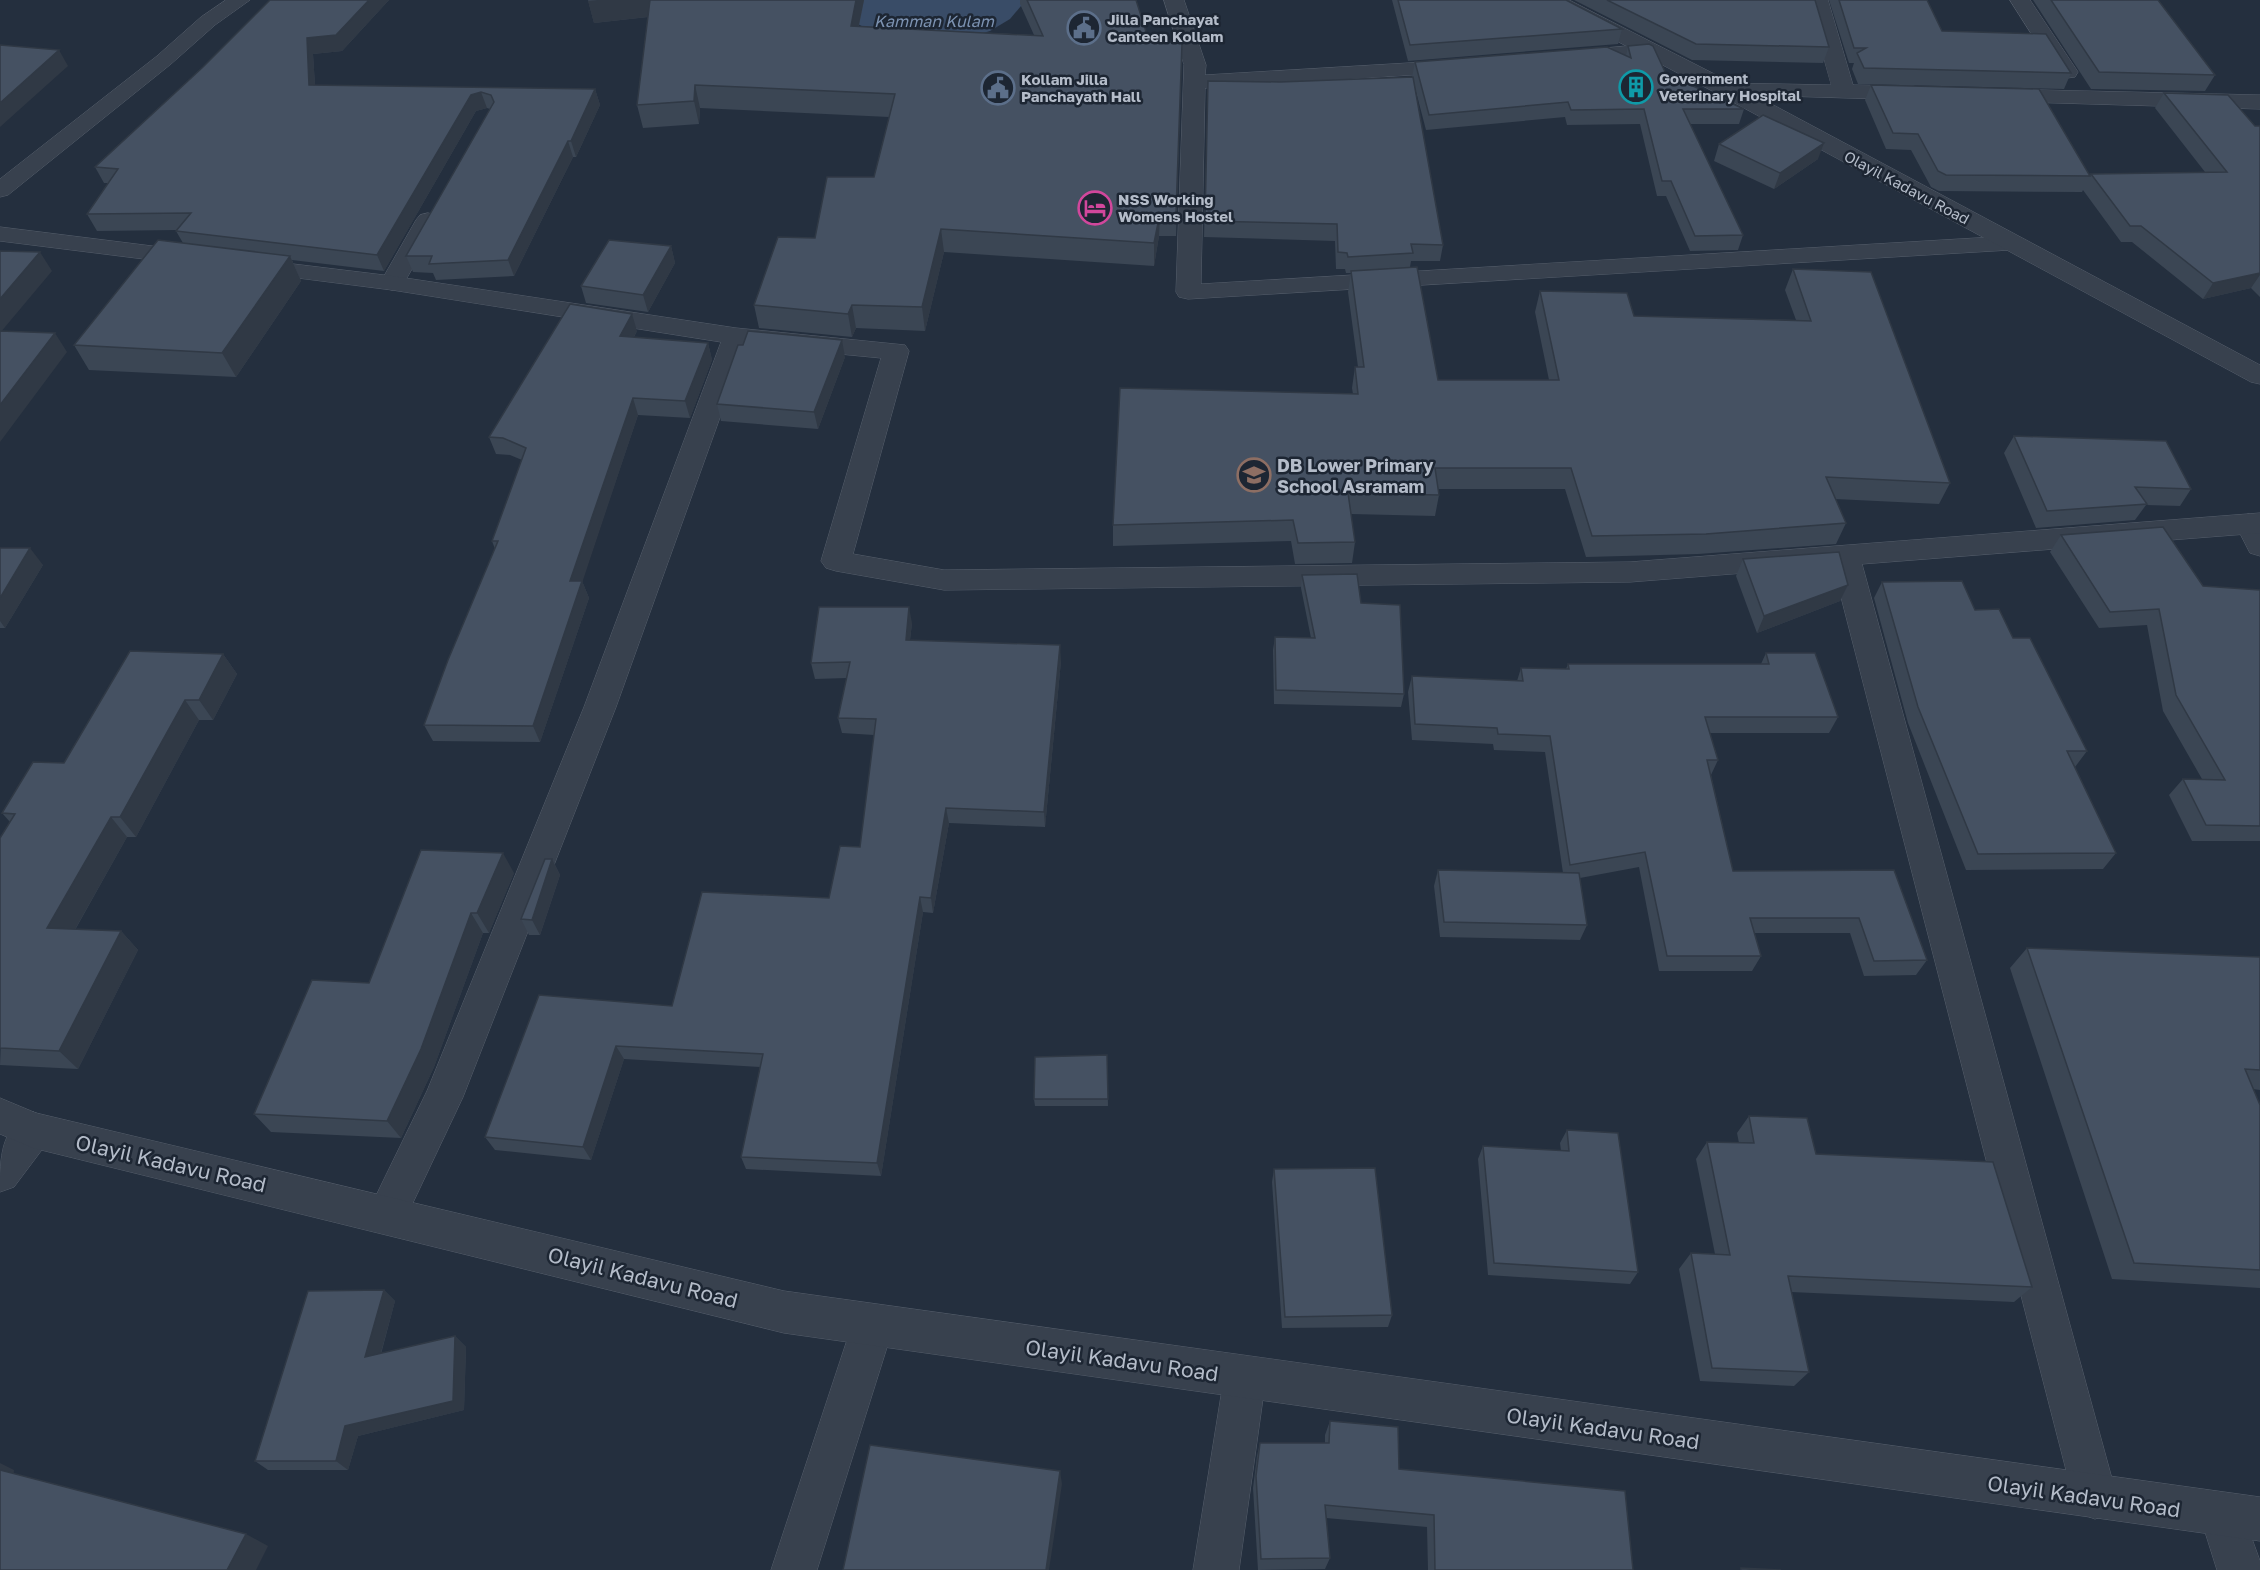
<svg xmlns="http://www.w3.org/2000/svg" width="2260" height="1570" font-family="'Golos Text',sans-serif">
	<rect width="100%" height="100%" fill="#242f3e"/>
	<path fill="#394c67" d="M847,0H1021V6L1010,19L990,31L963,39L878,35L858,24Z"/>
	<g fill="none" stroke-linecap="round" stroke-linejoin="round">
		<defs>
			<path id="service" d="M428,213L436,215L440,220L404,283L401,288L392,290L383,288L380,283L416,220L420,215Z
				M2249,514L2260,518V556L2250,553L2235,524L2239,517Z"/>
			<path id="minor" d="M226,0H250L215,25L171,64L8,195L0,197V179L157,56L201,17Z
				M1164,0H1184L1206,65L1205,75L1459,60L1467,61L1470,66L1467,71L1459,72L1205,88L1201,284L2010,236L2019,238L2022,243L2019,248L2010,250L1188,299L1179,297L1176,292L1184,65Z
				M1808,0H1828L1853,85L1913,86L1921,88L1924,93L1921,98L1913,100L1718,94L1715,89L1718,84L1726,83L1831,85Z
				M2010,0H2030L2078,72L2075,77L2067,78L2059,77Z
				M1649,44L1656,46L1660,50L1656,54L1573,63L1566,61L1562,57L1566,53L1573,51Z
				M1997,89L2260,95V109L1989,101L1986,96L1989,91Z
				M0,227L192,251L201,253L204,258L201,263L192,265L0,241Z
				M252,259L392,276L736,328L905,345L909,351L853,554L944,570L1630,562L2260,513V533L1862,564L2117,1497L2111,1513L2095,1519L2079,1513L2073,1497L1833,566L1630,582L944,590L836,571L826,568L821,561L881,358L746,345L616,707L463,1097L401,1228L387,1233L373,1228L367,1214L427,1091L584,707L721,342L392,290L243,271L240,266L243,261Z
				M33,1112L47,1117L52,1130L47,1143L14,1187L0,1192C0,1157 0,1127 33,1112Z
				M873,1304L888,1310L894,1325L817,1570H771L852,1325L858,1310Z
				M1245,1356L1260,1362L1266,1377L1239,1570H1193L1224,1377L1230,1362Z
				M2222,1494L2238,1500L2260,1561V1570H2217L2200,1516L2206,1500Z"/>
			<path id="tertiary" d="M1543,0H1569L1734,84L2260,365V384L2251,382L1718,94L1546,4Z
				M0,1098L36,1113L784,1291L2260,1497V1541L784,1333L33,1148L0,1134Z"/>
		</defs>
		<use href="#service" stroke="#565f6c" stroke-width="1"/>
		<use href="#minor" stroke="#565f6c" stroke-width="1"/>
		<use href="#tertiary" stroke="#565f6c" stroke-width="1"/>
		<use href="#service" fill="#38414e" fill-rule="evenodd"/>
		<use href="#minor" fill="#38414e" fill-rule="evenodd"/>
		<use href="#tertiary" fill="#38414e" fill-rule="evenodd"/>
	</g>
	<path fill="#3b4654" d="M270,0H389L342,51L313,54L315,85L595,89L600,105L576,157H573L514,276L436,280L433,273L413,272L406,256L490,109L487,108L476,111L384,271L292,260L301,281L236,377L89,370L74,345L183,243L176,231L177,230L97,231L87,214L108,183H104L95,167L203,67Z
		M588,0H864L859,26L1034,35L1020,4V0H1136L1149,41L1182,43L1176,236H1159L1154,266L944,252L925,331L856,328L852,337L759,328L754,305L815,238L874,177L889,117L700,108L699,124L643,128L637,105L648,17L594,23Z
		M1392,0H1566L1622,29L1618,44L1408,61Z
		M1574,0H1815L1829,47L1823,63L1692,60Z
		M1829,0H1927L1942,31L2071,73L2064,89L1858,84L1852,69L1854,63H1849Z
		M2033,0H2158L2215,75L2205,91L2091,89Z
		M1628,46L1666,74L1744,109L1739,124H1690L1743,235L1738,250L1690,251L1666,196H1657L1640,124L1567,125L1565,117L1426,130L1414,84L1443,245L1440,261H1411L1410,267L1438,380H1549L1535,312L1540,291L1634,316L1796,320L1785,290L1793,269L1950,483L1939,504L1835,499L1846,523L1836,544L1698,554L1586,557L1565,489H1438L1439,495L1435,516L1351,514L1355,542L1352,563L1295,564L1291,541L1113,546V525L1353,394L1352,388L1355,367H1358L1348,292L1351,273H1346L1345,269H1336L1335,241L1204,237L1208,81L1280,82L1412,77L1415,62L1626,56Z
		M1871,85L2090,176L2091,174L2205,172L2155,108L2164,93L2255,126H2260V297L2251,288L2203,299L2132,242H2121L2083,190L2082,192L1939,191L1931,187L1911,150L1886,149L1865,100Z
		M1719,144L1818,159L1774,189L1714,161Z
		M671,246L675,263L648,312L586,303L581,286Z
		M637,331L634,337L708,343L712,360L690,418L638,415L582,581L589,598L540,742L433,741L424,725L495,549L492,541L522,460L510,455L496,454L489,437Z
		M845,357L818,429L721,421L717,404Z
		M2014,436L2191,489L2180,506L2146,505L2135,520L2036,528L2004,453Z
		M2061,535L2203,586L2260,590V841H2192L2169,795L2183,779H2202L2163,711L2147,625L2099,628L2050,552Z
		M0,548L43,565L5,628H0Z
		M1743,559L1848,585L1840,601L1757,633L1736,576Z
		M1302,575L1361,603L1404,694L1401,707L1274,704L1273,650L1275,637L1311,638L1301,588Z
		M1882,582L1975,610L2013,638L2087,751L2075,767L2116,853L2103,869L1966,870L1908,723L1874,598Z
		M912,623L910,640L1061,661L1045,827L949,823L933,913L923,912L881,1176L746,1169L741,1157L760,1067L624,1059L591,1160L495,1150L485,1137L829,898L860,847L874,735L842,733L838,718L847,678L815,679L811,663Z
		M1766,653L1838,717L1829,733H1710L1718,760L1711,775L1733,871L1894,870L1927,960L1916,975L1864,976L1850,933H1754L1761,956L1752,971H1659L1639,867L1580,878L1587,925L1580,940L1440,937L1434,886L1438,870L1563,873L1545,752L1494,750L1493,744L1412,740L1408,692L1412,676L1517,681L1521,668L1566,669L1568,664H1761Z
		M223,654L237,674L213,720H199L136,837H127L75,930L121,931L138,950L78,1069L0,1065L10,822L2,813L64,763Z
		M552,859L560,875L540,935H529L521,919Z
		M514,873L489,933H483L434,1067L401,1138L271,1132L254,1114L369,983Z
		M2027,948L2260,957V1090L2253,1089L2260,1105V1288L2112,1279L2010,968Z
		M1107,1055L1108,1106H1035L1034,1099Z
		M1749,1116L1816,1154L2032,1287L2014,1302L1791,1292L1809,1372L1794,1386L1700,1381L1679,1269L1691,1253L1715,1254L1696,1159L1707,1142L1739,1143L1737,1133Z
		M1567,1130L1638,1272L1630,1284L1488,1275L1478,1159L1483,1146L1561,1151L1560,1143Z
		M1274,1169L1392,1315L1388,1327L1282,1328L1272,1182Z
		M384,1290L395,1301L381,1354L455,1336L466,1347L464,1410L358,1436L348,1470H268L255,1461Z
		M1330,1421L1399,1469L1633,1570H1428L1427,1527L1326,1518L1330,1558L1325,1569L1258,1570L1253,1488L1257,1456L1260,1443H1325V1435Z"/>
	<path fill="#303945" d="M369,0H389L342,51L313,54L316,101L309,85L307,38Z
		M598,0H652L656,16L594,23L588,1Z
		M856,0H864L854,48L851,26Z
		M59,50L68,66L0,127V103Z
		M695,85L700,108L699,124L694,101Z
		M595,89L600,105L576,157L571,141Z
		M481,92L487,108L476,111L384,271L377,255L471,95Z
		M568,141L573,157L514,276L508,260Z
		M1824,143L1818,159L1774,189L1780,173Z
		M1160,213L1159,236L1154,266V243Z
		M941,229L944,252L925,331L922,307Z
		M671,246L675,263L648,312L643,295Z
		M40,252L52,271L0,333V299Z
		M290,256L301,281L236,377L222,353Z
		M2260,273V275L2251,288L2203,299L2213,283Z
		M852,305L856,328L852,337L848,314Z
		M632,314L637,331L625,353L620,336Z
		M55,333L67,352L0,442V405Z
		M842,340L845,357L818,429L814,412Z
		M708,343L712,360L690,418L685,401Z
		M633,398L638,415L582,583V581L589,598L540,742L533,726L570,581Z
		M30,548L43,565L5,628L0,621V598Z
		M1848,585L1840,601L1757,633L1764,616Z
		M909,607L912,623L908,656L906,640Z
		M1060,645L1061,661L1045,827L1044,812Z
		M223,654L237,674L213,720L199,700Z
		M185,700L199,720L136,837L120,817Z
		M946,808L949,823L933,913L931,898Z
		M111,817L127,837L65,947L47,928Z
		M503,853L514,873L489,933L477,913Z
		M552,859L560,875L540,935L532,920Z
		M920,897L923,912L881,1176L877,1163Z
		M471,913L483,933L434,1067L401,1138L387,1121Z
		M121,931L138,950L78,1069L59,1051Z
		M616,1046L624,1059L591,1160L583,1147Z
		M384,1290L395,1301L377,1367L365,1357Z
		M455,1336L466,1347L464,1410L358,1436L348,1470L336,1461L345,1426Z
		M0,1463L14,1470L13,1480L0,1474Z
		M1060,1471L1062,1484L1049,1570H1046Z
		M246,1534L268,1546L256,1570H227Z"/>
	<path fill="#455162" stroke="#303945" stroke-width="1.5" d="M270,0H369L336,35L307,38L309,85L595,89L571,141H568L508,260L429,264L432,256H406L494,102L491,95L481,92L471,95L377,255L176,231L191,213L87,214L118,169L95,167L203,67Z
		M650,0H856L851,26L1043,36L1027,0H1136L1149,41L1182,43L1176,213H1160L1154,243L941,229L922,307L852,305L848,314L754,305L778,237L815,238L827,177H874L895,94L695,85L694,101L637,105Z
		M1398,0H1566L1622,29L1410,45Z
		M1607,0H1815L1829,47L1696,44Z
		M1839,0H1927L1942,31L2046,34L2071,73L1864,68L1857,53L1866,48H1854Z
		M2051,0H2158L2215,75L2099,72Z
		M1649,44L1653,46L1666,74L1744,109H1683L1743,235L1695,236L1671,181H1662L1644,109L1571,110L1568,102L1429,115L1415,62L1607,47L1631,58L1628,46Z
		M0,45L59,50L0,103Z
		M1413,77L1443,245L1411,244L1413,253L1348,257L1347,253L1338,252L1337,224L1205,221L1208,81L1280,82Z
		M1871,85L2039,89L2090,176L1946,175L1938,171L1918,134L1893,133Z
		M2164,93L2228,95L2255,126H2260V273L2213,283L2141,226H2130L2091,174L2227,172Z
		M1763,115L1824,143L1780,173L1719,144Z
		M158,240L290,256L222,353L74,345Z
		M609,240L671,246L643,295L581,286Z
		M0,251L40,252L0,299Z
		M1417,267L1438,380H1559L1540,291L1627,293L1634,316L1811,321L1793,269L1871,272L1950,483L1826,477L1846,523L1706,534L1592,536L1571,468H1435L1439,495L1348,493L1355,542L1298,543L1293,520L1113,525L1120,388L1358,394L1355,367H1364L1351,271Z
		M570,304L632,314L620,336L708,343L685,401L633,398L570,581H582L533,726L424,725L448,660L498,541H492L526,448L503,438L489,437Z
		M0,331L55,333L0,405Z
		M748,331L842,340L814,412L717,404L738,345H743Z
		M2014,436L2166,441L2191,489L2135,487L2147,504L2047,511Z
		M2163,527L2203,586L2260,590V826L2206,825L2183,779L2225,780L2176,695L2159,609L2110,612L2061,535Z
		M0,548H30L0,598Z
		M1839,552L1848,585L1764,616L1743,559Z
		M1357,574L1361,603L1400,605L1404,694L1276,690L1275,637L1315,638L1302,575Z
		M1962,581L1975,610L1999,609L2013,638H2030L2087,751H2067L2116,853L1978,854L1918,707L1882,582Z
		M819,607H909L906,640L1060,645L1044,812L946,808L931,898L920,897L877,1163L741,1157L763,1054L616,1046L583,1147L485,1137L539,995L672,1006L702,892L829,898L840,846L860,847L876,719L838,718L850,662L811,663Z
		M130,651L223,654L199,700H185L120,817H111L47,928L121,931L59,1051L0,1048V838L15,814L2,813L33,762L64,763Z
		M1766,653H1815L1838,717H1705L1718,760H1707L1733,871L1894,870L1927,960L1874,961L1859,918H1750L1761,956H1667L1645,852L1570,865L1550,736L1498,734L1497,728L1415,724L1412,676L1523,681L1521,668L1569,669L1568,664H1769Z
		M421,850L503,853L477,913H471L421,1049L387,1121L254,1114L312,980L369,983Z
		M545,859H552L532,920L521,919Z
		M1438,870L1579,873L1587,925L1444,922Z
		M2027,948L2260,957V1070L2245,1069L2260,1105V1270L2134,1263Z
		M1107,1055L1108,1099H1034L1035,1057Z
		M1749,1116L1807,1118L1816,1154L1993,1162L2032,1287L1788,1276L1809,1372L1712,1368L1691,1253L1730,1255L1707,1142L1754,1143Z
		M1567,1130L1618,1133L1638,1272L1494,1263L1483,1146L1569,1151Z
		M1375,1168L1392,1315L1285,1317L1274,1169Z
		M384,1290L365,1357L455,1336L453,1401L345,1426L336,1461H255L308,1291Z
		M1330,1421L1398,1427L1399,1469L1625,1491L1633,1570H1435L1434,1515L1325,1505L1330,1558L1261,1559L1256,1476L1260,1443H1329Z
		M870,1445L1060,1471L1046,1570H843Z
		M0,1470L246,1534L227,1570H0Z
		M1741,1568L1781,1570H1741Z"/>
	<defs>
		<symbol id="civic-ring" viewBox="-11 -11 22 22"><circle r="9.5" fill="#1d2633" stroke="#5c6f8a" stroke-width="1.5"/><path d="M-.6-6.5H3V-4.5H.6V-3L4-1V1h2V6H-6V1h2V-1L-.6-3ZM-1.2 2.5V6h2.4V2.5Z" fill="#5c6f8a"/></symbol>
		<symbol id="building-ring" viewBox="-11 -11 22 22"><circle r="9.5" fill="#1d2633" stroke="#0f9aa8" stroke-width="1.5"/><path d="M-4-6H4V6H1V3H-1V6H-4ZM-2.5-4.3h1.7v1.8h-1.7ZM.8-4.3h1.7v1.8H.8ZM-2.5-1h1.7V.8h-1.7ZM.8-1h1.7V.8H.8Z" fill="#0f9aa8"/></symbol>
		<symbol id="hotel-ring" viewBox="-11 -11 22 22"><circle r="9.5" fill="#1d2633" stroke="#d1479c" stroke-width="1.5"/><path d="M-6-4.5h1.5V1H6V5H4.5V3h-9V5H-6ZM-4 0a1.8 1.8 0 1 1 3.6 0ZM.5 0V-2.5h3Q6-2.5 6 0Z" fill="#d1479c"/></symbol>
		<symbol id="school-ring" viewBox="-11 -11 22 22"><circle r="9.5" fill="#1d2633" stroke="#8d6e63" stroke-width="1.5"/><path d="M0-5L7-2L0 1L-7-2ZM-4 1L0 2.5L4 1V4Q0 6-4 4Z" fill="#8d6e63"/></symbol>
	</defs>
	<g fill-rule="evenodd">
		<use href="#civic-ring" x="1065" y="9" width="38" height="38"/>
		<use href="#building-ring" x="1617" y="68" width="38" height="38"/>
		<use href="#civic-ring" x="979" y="69" width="38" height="38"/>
		<use href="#hotel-ring" x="1076" y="189" width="38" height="38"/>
		<use href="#school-ring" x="1235" y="456" width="38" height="38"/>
	</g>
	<g text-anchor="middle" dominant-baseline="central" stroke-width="5" stroke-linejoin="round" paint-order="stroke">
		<g font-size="15" font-weight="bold" fill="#b4bcc9" stroke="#1d2633" text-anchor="start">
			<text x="1107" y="19">Jilla Panchayat<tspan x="1107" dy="17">Canteen Kollam</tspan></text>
			<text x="1659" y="78">Government<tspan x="1659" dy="17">Veterinary Hospital</tspan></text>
			<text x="1021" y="79">Kollam Jilla<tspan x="1021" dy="17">Panchayath Hall</tspan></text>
			<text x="1118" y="199">NSS Working<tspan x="1118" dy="17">Womens Hostel</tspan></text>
		</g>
		<g font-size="15" fill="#b4bcc9" stroke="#1d2633">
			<text transform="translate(1907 187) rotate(28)">Olayil Kadavu Road</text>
		</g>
		<g font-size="16" font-style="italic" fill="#7c92b1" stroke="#1d2633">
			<text x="934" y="21">Kamman Kulam</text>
		</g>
		<g font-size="18" font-weight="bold" fill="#b4bcc9" stroke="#1d2633" text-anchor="start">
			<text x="1277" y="465">DB Lower Primary<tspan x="1277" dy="21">School Asramam</tspan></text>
		</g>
		<g font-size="21" fill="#b4bcc9" stroke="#1d2633">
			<text transform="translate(171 1163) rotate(13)">Olayil Kadavu Road</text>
			<text transform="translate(643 1277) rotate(14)">Olayil Kadavu Road</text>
			<text transform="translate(1122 1360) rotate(8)">Olayil Kadavu Road</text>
			<text transform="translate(1603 1428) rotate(8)">Olayil Kadavu Road</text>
			<text transform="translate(2084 1496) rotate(8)">Olayil Kadavu Road</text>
		</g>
	</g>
</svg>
